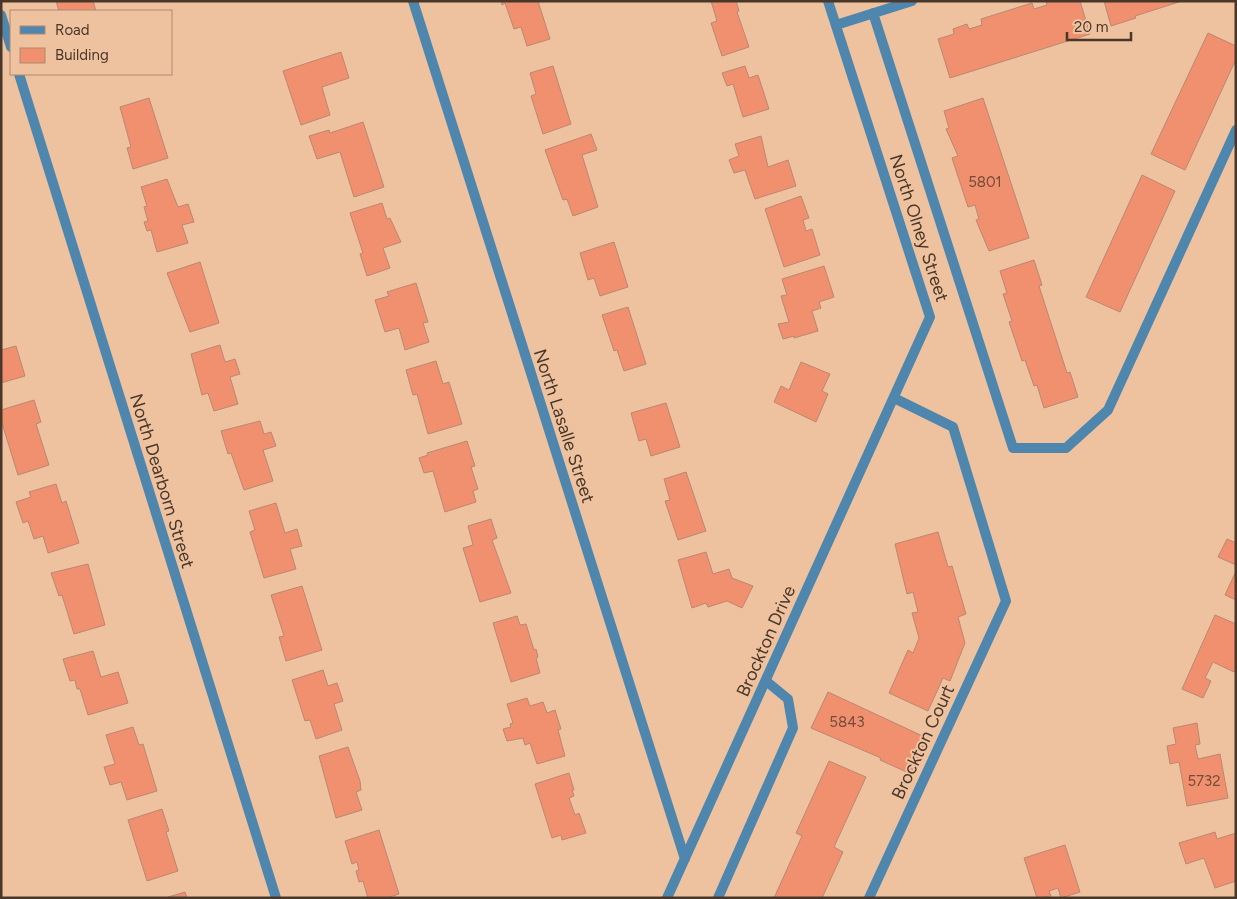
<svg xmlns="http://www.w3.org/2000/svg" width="1237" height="899" font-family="Figtree,sans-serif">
	<rect width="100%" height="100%" fill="#efc29f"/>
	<path fill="#f1906e" stroke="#ba8774" d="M56,1H93L96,11H59Z
		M501,1H538L550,39L527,46L521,27L514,29L505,3L502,5Z
		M711,1H736L739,11L737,12L749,47L722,56L711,23L717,21Z
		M1046,1H1080L1090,34L950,78L938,39L954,34L953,29L967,24L969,29L982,25L981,19L1032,3L1034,9L1047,5Z
		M1104,1H1182L1135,16L1136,18L1111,26Z
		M1208,33L1236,46V59L1185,170L1151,154Z
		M341,52L349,78L322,87L330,115L301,125L283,71Z
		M553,66L571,124L543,134L531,96L536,94L530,73Z
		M745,66L749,78L758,75L769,109L743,117L733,84L727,86L722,73Z
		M149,98L168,158L133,169L127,148L131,147L120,107Z
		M983,98L1029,238L989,251L976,220L979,219L975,205L968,207L952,158L958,156L946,129L949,128L944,111Z
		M363,122L384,187L354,197L340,152L317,159L309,136L329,130L330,133Z
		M591,134L597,150L582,155L598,207L573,216L567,199L563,200L545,150Z
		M761,136L768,167L788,160L796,186L755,199L745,170L734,173L729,160L739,156L735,144Z
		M1142,175L1175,191L1120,312L1086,297Z
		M167,179L178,207L188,204L194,222L182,225L188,243L157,252L151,230L147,231L144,222L148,221L144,207L147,206L141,187Z
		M801,196L809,218L803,220L806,231L812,229L820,255L784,267L765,209Z
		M382,203L387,219L390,218L401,242L383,248L390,268L367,276L360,254L363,253L350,213Z
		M614,242L628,287L600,296L594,278L588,280L580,253Z
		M1034,260L1042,285L1039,286L1067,373L1070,372L1078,397L1044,408L1037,385L1034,386L1025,360L1022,361L1009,322L1012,321L1003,294L1007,293L1000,271Z
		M200,262L219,323L190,332L167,273Z
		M824,266L834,297L819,302L821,308L812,311L818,331L794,338V336L783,339L778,324L789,322L781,296L787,295L782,279Z
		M416,283L428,322L423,323L429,342L405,350L399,328L385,332L375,300L389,296L387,292Z
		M628,307L646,364L624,371L617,350L614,351L602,315Z
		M220,345L225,362L235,359L240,374L230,377L238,404L214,411L208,393L202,395L191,354Z
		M16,346L25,376L1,383V350Z
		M436,361L443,384L449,382L462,424L428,434L417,394L413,395L406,370Z
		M801,362L830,374L822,391L828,394L816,422L774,402L781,386L789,390Z
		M34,400L41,422L36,424L49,465L18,475L1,420V410Z
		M666,403L680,447L651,456L646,439L639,441L631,413Z
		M260,421L264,434L271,432L276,446L263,450L273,481L244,490L231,453L228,454L221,431Z
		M467,441L475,466L471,467L478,489L473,491L476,502L445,512L433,471L424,473L419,458L428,455L427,453Z
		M686,472L706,531L678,540L665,501L670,500L664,479Z
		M56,484L62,503L66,501L79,543L48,553L43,536L34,539L28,521L23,523L16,502L31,497L29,492Z
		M276,503L285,533L297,529L302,546L290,549L296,569L264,578L250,532L255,530L249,511Z
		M491,519L497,538L492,540L511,593L480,602L463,548L473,545L468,526Z
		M938,532L948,567L952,566L966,614L958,617L965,643L950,681L943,678L928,711L889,693L908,650L913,653L919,638L912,613L918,612L913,592L907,594L895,544Z
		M1227,539L1236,543V565L1218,557Z
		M706,552L713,574L729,569L732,578L753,586L742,608L727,601L708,607L706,603L692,608L678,560Z
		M88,564L105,625L74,634L62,595L59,596L51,573Z
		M1236,571V600L1225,595Z
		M302,586L322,650L286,661L279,637L284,636L271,595Z
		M1215,615L1236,624V669L1234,672L1213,662L1205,678L1211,681L1203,698L1182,689Z
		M517,616L520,625L526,624L534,650L536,649L538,657L536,658L540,673L511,682L493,623Z
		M93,651L101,677L118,672L128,703L88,715L80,689H77L75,680L70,681L63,659Z
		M323,670L328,686L337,683L343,701L334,704L342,730L316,739L310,720L305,721L292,680Z
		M828,692L927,738L911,774L880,760L881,758L811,728Z
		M527,698L530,706L543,702L547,713L555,710L561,729L558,730L565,756L537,764L530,743L525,745L523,738L507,741L503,729L511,727L510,724L513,723L507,704Z
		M1197,723L1200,744L1195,745L1198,759L1220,754L1228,798L1187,806L1179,762L1170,764L1167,746L1176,744L1173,728Z
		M133,727L139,745L143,744L157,791L127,800L121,782L110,785L104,767L115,764L106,735Z
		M348,747L360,781L361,790L356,792L362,810L336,818L319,756Z
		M829,761L866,777L834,847L843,852L822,898H774L802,836L796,833Z
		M569,773L574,790H572L574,796L569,798L575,815L579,813L586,833L562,840L561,835L552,838L535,784Z
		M162,809L169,831L166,832L178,871L147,881L128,820Z
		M379,830L399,894L386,898H368L363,881L359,882L356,871L359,870L357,862L352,864L345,841Z
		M1215,832L1217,839L1236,833V881L1215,888L1204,858L1186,864L1179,843Z
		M1065,845L1080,892L1061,898L1058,888L1049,891L1051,896L1037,898L1024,858Z
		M185,892L187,898H165Z"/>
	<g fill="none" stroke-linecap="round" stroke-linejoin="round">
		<path stroke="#4e86ad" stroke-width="10" d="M873,13L1013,448H1066L1108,410L1236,130
			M836,25L912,1
			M718,898L793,728L788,699L766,681"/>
		<path stroke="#4e86ad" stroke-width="10" d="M413,1L685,859
			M1,15L11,47
			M19,74L276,898
			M667,898L930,317L828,1
			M869,898L1006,601L953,427L894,398"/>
	</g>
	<g text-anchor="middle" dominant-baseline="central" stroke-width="4" stroke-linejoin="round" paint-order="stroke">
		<g font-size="15" fill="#734d3a">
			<text x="985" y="182">5801</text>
			<text x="847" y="722">5843</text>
			<text x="1204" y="781">5732</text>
		</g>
		<g font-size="18" fill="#493729" stroke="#efc29f">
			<text transform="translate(919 228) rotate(72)">North Olney Street</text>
			<text transform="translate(564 426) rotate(72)">North Lasalle Street</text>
			<text transform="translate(162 481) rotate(73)">North Dearborn Street</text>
			<text transform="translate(766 641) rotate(-66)">Brockton Drive</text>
			<text transform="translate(923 742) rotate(-65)">Brockton Court</text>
		</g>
	</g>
	<rect width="1237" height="899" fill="none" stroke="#493729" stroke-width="5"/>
	<rect x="10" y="10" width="162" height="65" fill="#efc29f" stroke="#ad8a70"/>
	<rect x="20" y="26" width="25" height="8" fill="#4e86ad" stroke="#ad8a70"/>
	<text x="55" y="35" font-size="15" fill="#493729">Road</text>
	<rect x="20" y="48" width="25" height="15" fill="#f1906e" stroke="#ad8a70"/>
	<text x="55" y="60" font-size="15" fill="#493729">Building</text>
	<path d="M1067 32v8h64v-8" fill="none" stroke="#493729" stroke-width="2.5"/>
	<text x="1074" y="32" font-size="15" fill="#493729" stroke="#efc29f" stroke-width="4" paint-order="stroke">20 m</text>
</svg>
